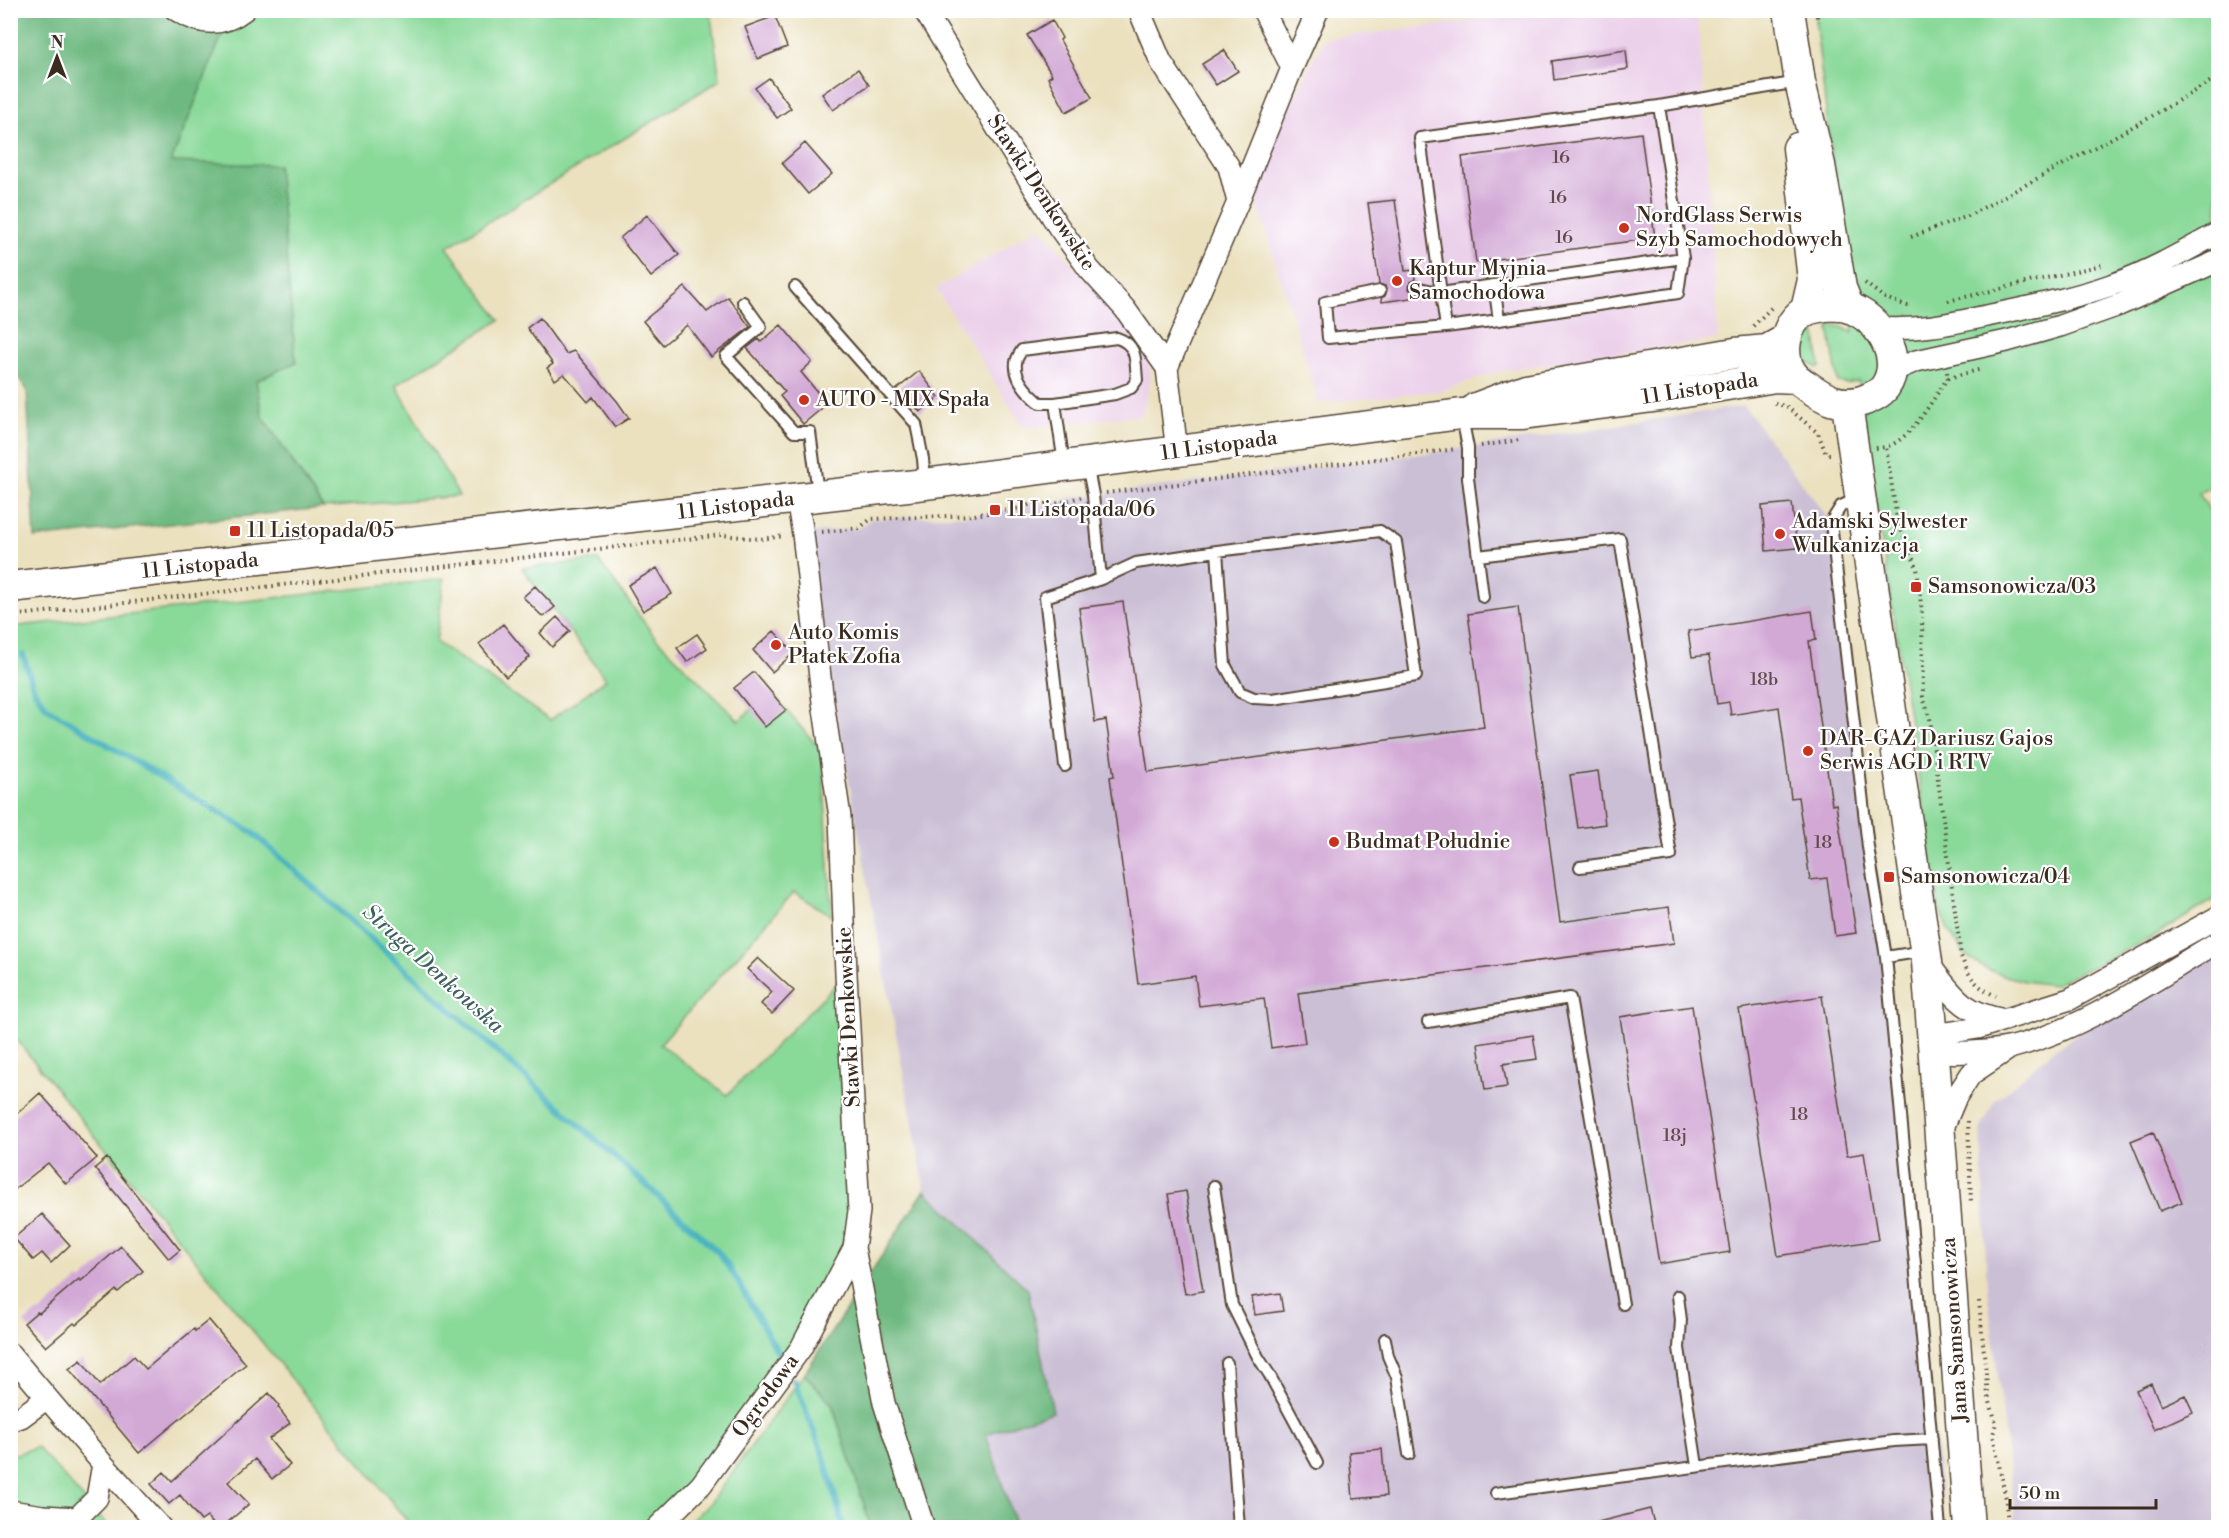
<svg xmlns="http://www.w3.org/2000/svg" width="2229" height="1538" font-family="'Libre Bodoni',serif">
	<rect width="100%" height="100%" fill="#fff"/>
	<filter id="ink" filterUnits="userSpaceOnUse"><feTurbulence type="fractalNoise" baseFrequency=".0167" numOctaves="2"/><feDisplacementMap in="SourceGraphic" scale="12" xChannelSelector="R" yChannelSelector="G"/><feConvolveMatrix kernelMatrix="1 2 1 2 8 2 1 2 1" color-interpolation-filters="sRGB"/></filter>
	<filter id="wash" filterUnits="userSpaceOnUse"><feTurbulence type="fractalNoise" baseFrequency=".008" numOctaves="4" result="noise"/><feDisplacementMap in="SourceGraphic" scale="24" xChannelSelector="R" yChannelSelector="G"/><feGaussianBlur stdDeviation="1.35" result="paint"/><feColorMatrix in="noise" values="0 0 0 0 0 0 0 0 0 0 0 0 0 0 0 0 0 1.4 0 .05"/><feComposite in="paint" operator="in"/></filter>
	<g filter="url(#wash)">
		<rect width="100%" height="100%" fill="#ebe1bf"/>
		<path fill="#ecd1ea" d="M1555,11H1698L1718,339L1500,371L1441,391L1319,403L1251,184L1324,39Z
			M1040,227L1118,317L1149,362L1151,378L1142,415L1024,428L936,289Z"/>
		<path fill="#cbbfd5" d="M1744,406L1831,522L1886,957L1944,1527H1016L986,1433L1053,1412L1028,1290L925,1190L803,534L859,528L871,519L974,515L1021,508L1037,502L1051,505L1070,498L1468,448Z
			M2218,942V1527H2015L2014,1504L1987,1289L1981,1128L1994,1102L2055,1049Z"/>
		<path fill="#89d999" stroke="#62825c" stroke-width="1.5" d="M244,11H710L720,80L447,247L500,320L396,385L459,496L323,508L262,416L256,381L296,362L171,162L228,20Z
			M1814,11H2218V483L2199,493L2218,524V897L2151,938L2054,985L2024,981L2002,975L1984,968L1965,955L1948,930L1939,909L1868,452L1859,381L1847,384L1838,382L1829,328L1831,325L1842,327L1853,333Z
			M1814,332L1816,335L1820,367L1818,368L1802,360L1804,344Z
			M598,560L655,637L739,721L770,692L822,751L832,916L794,892L660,1044L727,1095L846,974L859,1211L801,1348L657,1527H412L11,1033L10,627L444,579L436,642L550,720L606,679L522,568Z
			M804,1374L832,1404L871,1527L683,1528L710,1503Z
			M37,1447L109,1527H11L10,1456Z"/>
		<path fill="#6eb981" stroke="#547250" stroke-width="1.5" d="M10,11H242L228,20L171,162L278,165L296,362L256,381L262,416L323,508L35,538L27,390L10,365Z
			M925,1190L1028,1290L1053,1412L986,1434L1016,1527H871L832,1404L804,1374Z"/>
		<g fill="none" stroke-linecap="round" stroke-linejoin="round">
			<path stroke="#42b1be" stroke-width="6" d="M10,493L12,514
				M23,655L34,690L47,708L253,833L644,1183L719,1253L737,1280L781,1358
				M794,1380L824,1457L844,1528"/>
		</g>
		<g id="blocks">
			<path fill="#d2a8d5" d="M775,16L787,47L758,59L745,27Z
				M1052,20L1062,38L1060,40L1092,98L1066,112L1048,78L1052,75L1027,35Z
				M1224,50L1238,71L1216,85L1202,64Z
				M1626,50L1628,69L1554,80L1552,61Z
				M858,69L869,85L833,110L822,94Z
				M769,78L791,108L777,118L755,88Z
				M1641,133L1655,238L1476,262L1462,157Z
				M805,143L832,174L808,194L782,163Z
				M1395,200L1405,271L1414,270L1415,280L1410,282L1409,289L1418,297L1382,302L1381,298L1385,296L1387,290L1385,286L1379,284L1368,203Z
				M647,215L679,255L651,277L620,238Z
				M685,287L707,312L728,297L750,327L711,357L687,325L663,345L643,321Z
				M540,318L566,354L574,351L617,401L629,418L615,427L593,397L588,402L564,374L555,380L547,368L553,364L527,328Z
				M781,325L812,362L801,372L827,404L803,424L780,396L785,392L747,348L759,339L761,342Z
				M919,371L939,397L920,412L909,398L906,401L896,390Z
				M1792,503L1797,548L1766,551L1762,506Z
				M657,568L672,594L643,611L628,585Z
				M535,586L555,607L543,617L523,597Z
				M1123,602L1148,772L1484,727L1468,614L1518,607L1560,922L1669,907L1674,943L1298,993L1305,1043L1271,1048L1264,998L1199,1006L1195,976L1138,984L1110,777L1114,776L1106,720L1095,722L1079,608Z
				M1812,611L1816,640L1809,641L1832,805L1836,804L1856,933L1835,936L1827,878L1810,880L1798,797L1791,798L1779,707L1731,715L1729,702L1717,704L1709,655L1692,657L1688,631Z
				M557,617L570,631L552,647L540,633Z
				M503,624L530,657L506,677L479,644Z
				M774,631L794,653L772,672L753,650Z
				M697,634L707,648L687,662L677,648Z
				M754,672L786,710L765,727L734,688Z
				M1598,771L1605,824L1578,828L1570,775Z
				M758,958L794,991L772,1014L761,1004L772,992L747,969Z
				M1822,996L1847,1156L1864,1153L1878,1240L1778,1256L1739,1009Z
				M1692,1006L1730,1252L1659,1264L1620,1017Z
				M1533,1035L1537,1059L1503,1064L1507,1087L1485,1090L1478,1044Z
				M40,1093L97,1158L66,1184L48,1163L10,1193V1120Z
				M2153,1132L2182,1202L2160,1211L2131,1141Z
				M107,1158L180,1250L169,1259L95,1168Z
				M1186,1191L1203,1291L1185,1294L1168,1194Z
				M42,1214L70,1245L51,1263L42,1253L33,1260L14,1238Z
				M121,1246L143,1271L118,1292L116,1290L76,1325L74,1323L46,1347L24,1323L37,1312L39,1313L79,1279L81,1281Z
				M1280,1293L1283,1311L1255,1315L1252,1297Z
				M209,1320L246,1364L139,1453L69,1369L81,1360L100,1385L134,1356L146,1369L194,1329L195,1331Z
				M2151,1383L2161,1406L2185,1395L2193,1412L2154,1430L2136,1390Z
				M269,1393L279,1405L278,1407L290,1423L269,1439L290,1465L272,1479L255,1459L228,1482L249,1504L222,1527H216L207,1517L201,1521L180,1495L169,1504L151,1484L164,1472L172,1481Z
				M1382,1449L1386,1496L1353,1499L1349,1452Z
				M1650,1509L1655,1527H1599L1598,1522Z"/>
		</g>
	</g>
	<g filter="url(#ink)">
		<use href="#blocks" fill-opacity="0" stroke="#554536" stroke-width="1.5"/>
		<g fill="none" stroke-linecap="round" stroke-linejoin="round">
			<defs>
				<path id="lane" d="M1659,106L1798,82
					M1494,285L1441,293L1420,138L1659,106L1683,258L1678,293L1499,320L1494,285L1683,258
					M795,287L916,424L923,459L925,483
					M1416,287L1441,293L1446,327L1499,320
					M1380,291L1325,302L1328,338L1446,327
					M743,302L761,327L726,356L794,432H810L818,493
					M1117,338C1138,345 1135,361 1137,380L1131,388L1115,394L1055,403H1040C1029,394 1014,379 1016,363C1016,359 1020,353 1022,350Z
					M1055,403L1064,464
					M1462,417L1468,448V478L1483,597
					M1859,498L1841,506L1831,522L1868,847L1886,957L1940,1528
					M1478,556L1620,539L1671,855L1580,867
					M1101,579L1136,563L1217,551L1380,531L1396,542L1416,676L1273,699L1254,698L1240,692L1225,665L1217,551
					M1065,766L1045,597L1101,579L1093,495L1087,464
					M1886,957L1924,951
					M1428,1022L1570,998L1623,1304
					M1214,1186L1232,1305L1258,1357L1269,1374L1317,1463
					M1678,1296L1681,1320L1679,1348L1697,1466
					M1385,1339L1388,1356L1397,1377L1409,1454
					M1227,1363L1239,1528
					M1496,1493L1894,1441L1932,1439"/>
				<path id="street" d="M176,10C199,25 221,28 244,10
					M924,10L1058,226L1089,269L1125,309L1167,368L1177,452
					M1139,10L1161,62L1229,167L1238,202
					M1263,10L1292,68
					M1878,328C1916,331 1949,324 1987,316C2028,307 2071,299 2111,285C2149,272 2184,252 2218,233
					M1167,368L1238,202L1292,68L1318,10
					M1892,371L1916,361L2007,341L2060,326L2119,305L2218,261
					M797,499L803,534L823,702L840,817L846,974L859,1211L854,1248L884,1403L924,1528
					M1927,962C1954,996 1961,1012 2005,1020
					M1934,1035L1978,1028L2070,999L2218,917
					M1935,1052C1961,1053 1987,1053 2013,1047C2087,1028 2153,980 2218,942
					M1942,1130L1956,1097L1971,1074L2007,1050
					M10,1354L103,1464L161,1528
					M10,1421L21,1417L47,1398
					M10,1511L43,1516L77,1518L97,1498L103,1464
					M657,1528L701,1485L801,1348L854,1248"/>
				<path id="secondary" d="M1789,10L1800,82L1820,165L1841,288L1849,308
					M1798,148L1813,280L1806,310
					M1825,306C1832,306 1840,305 1847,307C1878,316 1905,358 1885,387C1880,394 1870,398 1862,401C1838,407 1826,399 1807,386C1804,384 1799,381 1796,378C1778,360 1783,322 1807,310C1812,308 1819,307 1825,306Z
					M1847,404L1927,962L1969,1528
					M1476,408L1526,389L1735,353L1767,350L1785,340
					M10,587L925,484L1461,414H1523L1661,396L1775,377L1796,378"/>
			</defs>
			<use href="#lane" stroke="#554536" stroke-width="14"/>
			<use href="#street" stroke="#554536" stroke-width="24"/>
			<use href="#secondary" stroke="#554536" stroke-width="33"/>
			<path stroke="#554536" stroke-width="4" stroke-dasharray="1.5 4.5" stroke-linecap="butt" d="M1816,10L1818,22
				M1911,237L1968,216L2147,119L2218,77
				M1865,283L1885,298L1911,307
				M1948,301L2102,265
				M1753,326L1771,308
				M1947,372L1948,378C1931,401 1913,438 1886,447L1897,520L1917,568L1922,614L1923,697L1930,719L1961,956C1969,977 1975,986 1996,996
				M1948,378L1982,369
				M1775,403L1787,407L1818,433L1826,454H1830
				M1481,446L1519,440
				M1876,448L1886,447
				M1106,493L1456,449
				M822,532L859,528L871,519L974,515L1021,508L1037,502L1051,505L1081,497
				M10,616L722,535L760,539L785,536
				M1968,1121L1971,1203
				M1979,1301L1988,1395L1996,1423L1993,1435L2006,1499L2008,1528"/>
			<use href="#lane" stroke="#fff" stroke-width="10"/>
			<use href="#street" stroke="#fff" stroke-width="21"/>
			<use href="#secondary" stroke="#fff" stroke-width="30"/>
		</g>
	</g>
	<g fill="#c8321e" stroke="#fff" stroke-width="2">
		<circle cx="1624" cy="228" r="6"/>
		<circle cx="1397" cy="281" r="6"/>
		<circle cx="804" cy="400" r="6"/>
		<rect x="989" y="504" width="12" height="12" rx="3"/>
		<rect x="229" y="525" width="12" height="12" rx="3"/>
		<circle cx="1780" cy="534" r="6"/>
		<rect x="1910" y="581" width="12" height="12" rx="3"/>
		<circle cx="776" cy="645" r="6"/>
		<circle cx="1808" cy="751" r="6"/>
		<circle cx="1334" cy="842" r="6"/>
		<rect x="1883" y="871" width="12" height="12" rx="3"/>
	</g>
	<g text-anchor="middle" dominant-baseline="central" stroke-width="4.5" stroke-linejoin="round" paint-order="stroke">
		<g font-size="18" fill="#614a4c">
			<text x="1561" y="157">16</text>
			<text x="1558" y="197">16</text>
			<text x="1564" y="237">16</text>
			<text x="1764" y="679">18b</text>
			<text x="1823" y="842">18</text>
			<text x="1799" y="1114">18</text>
			<text x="1675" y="1135">18j</text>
		</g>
		<g font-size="21" fill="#3b2a1e" stroke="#fff">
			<text transform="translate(1041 193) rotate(57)">Stawki Denkowskie</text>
			<text transform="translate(1700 389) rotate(-9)">11 Listopada</text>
			<text transform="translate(1219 446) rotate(-8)">11 Listopada</text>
			<text transform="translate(736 506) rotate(-7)">11 Listopada</text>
			<text transform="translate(200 566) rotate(-6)">11 Listopada</text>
			<text transform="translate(849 1017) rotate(-93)">Stawki Denkowskie</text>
			<text transform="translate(1955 1330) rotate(-94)">Jana Samsonowicza</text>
			<text transform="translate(766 1396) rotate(-54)">Ogrodowa</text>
		</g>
		<g font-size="21" fill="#3b2a1e" stroke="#fff" text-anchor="start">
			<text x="1636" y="216">NordGlass Serwis<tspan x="1636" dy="24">Szyb Samochodowych</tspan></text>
			<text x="1409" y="269">Kaptur Myjnia<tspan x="1409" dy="24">Samochodowa</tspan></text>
			<text x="816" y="400">AUTO - MIX Spała</text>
			<text x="1007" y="510">11 Listopada/06</text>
			<text x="1792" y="522">Adamski Sylwester<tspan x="1792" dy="24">Wulkanizacja</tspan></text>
			<text x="247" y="531">11 Listopada/05</text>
			<text x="1928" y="587">Samsonowicza/03</text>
			<text x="788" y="633">Auto Komis<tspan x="788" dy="24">Płatek Zofia</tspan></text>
			<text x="1820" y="739">DAR-GAZ Dariusz Gajos<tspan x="1820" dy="24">Serwis AGD i RTV</tspan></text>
			<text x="1346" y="842">Budmat Południe</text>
			<text x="1901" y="877">Samsonowicza/04</text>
		</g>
		<g font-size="22" font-style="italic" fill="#3e605e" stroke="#fff">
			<text transform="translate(433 969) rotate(42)">Struga Denkowska</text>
		</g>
	</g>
	<rect width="2229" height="1538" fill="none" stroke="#fff" stroke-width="36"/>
	<g transform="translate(57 57)" stroke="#ffffff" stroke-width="4.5" paint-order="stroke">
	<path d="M0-4.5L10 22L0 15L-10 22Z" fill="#3b2a1e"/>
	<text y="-9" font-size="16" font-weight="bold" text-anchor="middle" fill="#3b2a1e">N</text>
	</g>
	<path d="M2010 1499v9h146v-9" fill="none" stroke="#3b2a1e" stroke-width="3"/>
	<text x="2019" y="1499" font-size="18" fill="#3b2a1e" stroke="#ffffff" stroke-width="4.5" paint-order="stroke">50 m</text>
</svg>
